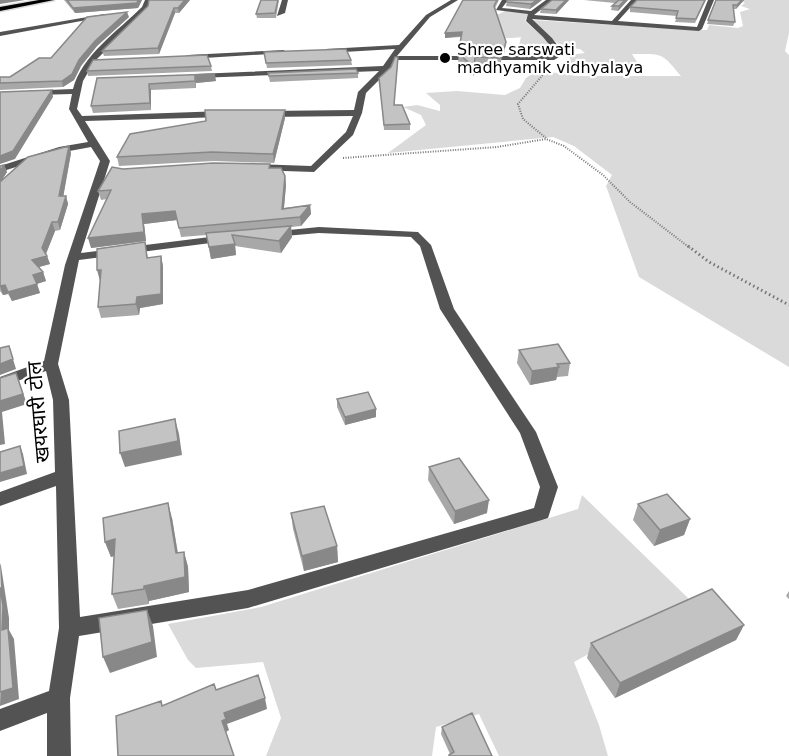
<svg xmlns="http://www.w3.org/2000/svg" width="789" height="756" font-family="'DejaVu Sans','Noto Sans Devanagari',sans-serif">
	<rect width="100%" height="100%" fill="#fff"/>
	<path fill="#dadada" d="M738,0H789V33L785,51L789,55V367L639,277L606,186L612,175L574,146L553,137L388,153L426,125L421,115L403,107L417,105L440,111V105L426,93L457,91L505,95L520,88L526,78L537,70L576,76H681C661,52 663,54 632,54L640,67L571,63L569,55L585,53L580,49L561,47L533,20L697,30H707L709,25L738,28L743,26L740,12L750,9L741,6L745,3Z
		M505,11L529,13L525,21L550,43L546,45H519L521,37C494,41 491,34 475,15L499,14Z
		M582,495L689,599L574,662L599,725L608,756H499L479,714L436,727L432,756H266L281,718L263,662L196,668L188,660L168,624L261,607L578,509Z"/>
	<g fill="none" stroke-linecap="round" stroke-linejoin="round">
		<defs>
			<path id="highway" d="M39,0H54L0,11V7Z"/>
		</defs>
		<use href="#highway" stroke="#dbdbdb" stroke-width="3"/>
		<path stroke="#757575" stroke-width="2" stroke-dasharray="1 1.5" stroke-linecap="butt" d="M546,138L523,119L518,104L547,70
			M343,158L497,147L546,139L564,146L603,175L630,202L690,248"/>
		<path stroke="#757575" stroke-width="3" stroke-dasharray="1.5 3" stroke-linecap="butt" d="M688,246L709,262L789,305"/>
		<path fill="#535353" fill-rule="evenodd" d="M145,0H151L147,9L94,62L83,81L77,109L82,116L224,111L228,114L224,117L85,121L110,161L81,253L226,235L232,238L226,241L79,260L58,364L69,400L80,617L248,590L534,508L540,487L520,433L440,309L420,246L411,237L319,233L273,237L267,234L269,232L319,227L418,232L431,245L454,309L536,432L558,487L548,518L542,520L248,608L79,636L70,698L71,756H47V713L0,731V709L49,691L59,628L56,486L0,506V492L55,472L53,400L46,371L0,387V377L44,361L65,265L100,161L91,147L64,152L0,172V166L59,147L88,142L69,109L72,94L0,96V92L73,89C81,56 119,30 142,7Z
			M282,0H288L285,13L277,16Z
			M451,0H458L430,17L397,56H552L556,53L543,37L526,21L528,14L496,10L502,0H508L502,8L531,11L546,0H553L534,15L612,21L631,0H637L618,21L697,27L708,0H714L702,29L699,31L532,19L552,38L564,54L554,60H394L389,70L366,93L362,113L353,135L314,172L252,170L247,167L252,164L311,166L346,132L353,116L266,117L262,114L266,111L354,110L358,92L379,71L197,78L193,76L197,74L383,66L395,49L326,53L323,51L326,49L399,45L426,15Z
			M105,14L103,17L0,36V32Z
			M284,50L286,53L188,59L184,57L188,55Z"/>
		<use href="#highway" fill="#000" fill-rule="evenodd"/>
	</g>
	<path fill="#a8a8a8" d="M64,0H142L138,8L75,13Z
		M190,0L179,13H175L159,54L104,56L102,51L148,6Z
		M279,0L276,18H257L256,14Z
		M463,0H499L495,8L506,42L504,54H459L461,37L445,38Z
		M542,0L530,9L506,6L507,2Z
		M552,0H569L556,14L540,13L541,9Z
		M584,0H628L618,11L611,10L612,6L615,3Z
		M637,0H706L695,23L675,22L677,16L630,12V7Z
		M716,0H744L736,9H733L735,22L733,26L707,24Z
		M129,17L97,46L81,66L74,80L63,87L0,90V77H10L51,58Z
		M264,52L351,60L352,65L267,68Z
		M459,54H502L501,62L500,67L475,65L474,76L458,62Z
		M398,62L394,105L410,124V130H384L380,83Z
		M211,66L212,71L88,76L87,71Z
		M268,73H358V78L270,82Z
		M97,78L216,81L196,83V88L151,90V110L93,113L91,106Z
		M285,110V118L274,163L214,161L119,166L117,157Z
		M69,146L71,153L63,196H66L68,204L60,230L55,231L46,254L50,264L39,267L43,272L46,281L37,284L40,293L12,301L8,294L3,295L0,291V166L4,165L7,172L2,180Z
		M270,168L285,176L286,185L284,208L310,205L311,214L301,226L291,227L292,237L281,253L235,246L236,255L211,259L206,235L181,237L177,220L144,224L146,241L91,248L107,199L101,200L98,191L123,169Z
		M147,253L148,258L161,256L163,266V304L140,308L139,315L101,318L98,307Z
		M519,350L570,363L568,376L557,377L556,380L530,385L517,363Z
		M337,399L376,417L345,425L337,407Z
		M429,467L487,513L454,524L428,480Z
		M638,504L690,519L684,535L654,546L633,520Z
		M291,513L337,546L338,562L304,571L293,529Z
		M172,518L178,553L184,552L188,567L189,592L149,601V604L118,609L112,594L114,556L111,557L105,542Z
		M789,591V599L786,596Z
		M744,625L736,640L615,698L587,658L591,643Z
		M442,727L492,756H449L450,754L441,734Z"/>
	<path fill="#888" d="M0,0H25L0,4Z
		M138,0H142L138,8L75,13L73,8Z
		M185,0H190L179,13L178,8Z
		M537,0H542L530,9L531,4Z
		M566,0H569L556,14V10Z
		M625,0H628L618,11L619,6Z
		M742,0H744L736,9L737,5Z
		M174,8L175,13L159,54L158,48Z
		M127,12L129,17L97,46L81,66L74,80L63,87L62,81L95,41Z
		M462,32V36L445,38V33Z
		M215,74L216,81L196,83V88L195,76Z
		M149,84L151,90V110L150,103Z
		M52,90L53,97L15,159L0,164V156Z
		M285,110V118L274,163L273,154Z
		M69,146L71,153L62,204L59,196Z
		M4,165L7,172L0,183V171Z
		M285,176L286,185L283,218L282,209Z
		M66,196L68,204L60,230L58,222Z
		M310,205L311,214L301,226L300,217Z
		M175,211L177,220L144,224L146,241L91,248L88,238L142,214Z
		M52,222L55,231L45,256L42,248Z
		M291,226L292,237L281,253L279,241Z
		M235,244L236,255L211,259L209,247Z
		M47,256L50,264L35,268L32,260Z
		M161,256L163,266V304L140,308L139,315L136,304L137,297Z
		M97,270H101L100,281Z
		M43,272L46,281L36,284L33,275Z
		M37,284L40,293L12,301L8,292Z
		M5,285L8,294L3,295L0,286Z
		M9,346L16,369L0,375V364Z
		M559,367L556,380L530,385L532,371Z
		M16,373L27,404L2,412L5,444L0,445V401Z
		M376,409V417L345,425V417Z
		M175,419L179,434L182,455L125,467L120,453Z
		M20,446L23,454L27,474L0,482V473Z
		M489,500L487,513L454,524L455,511Z
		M168,503L172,518L180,568L176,553Z
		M690,519L684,535L654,546L660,530Z
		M115,539L120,554L111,557L105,542Z
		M337,546L338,562L304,571L302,556Z
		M184,552L188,567L189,592L149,601V604L144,586Z
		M0,563L1,566L9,618V630L14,639L19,699L0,706L2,630Z
		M147,610L153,626L157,657L110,673L103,657Z
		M744,625L736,640L615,698L620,683Z
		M265,698L267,709L227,724L229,730L226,732L222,721L224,713Z"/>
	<path fill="#c3c3c3" stroke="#888" stroke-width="1.5" d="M67,0H138L137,3L73,8Z
		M149,0H185L178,8H174L158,48L102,51L148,6Z
		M261,0H278L275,13L256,14Z
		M463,0H497L494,6L506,42L504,49H459L462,32L445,33Z
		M507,0H537L531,4L507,2Z
		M552,0H566L556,10L541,9Z
		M619,0H625L619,6H612Z
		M637,0H705L696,19L676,18L678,11L630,7Z
		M716,0H742L737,5H733L735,22L708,20Z
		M127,12L95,41L79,60L72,74L62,81L0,83V77H10L39,58H51L87,17Z
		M346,49L351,60L266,63L264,52Z
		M459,54H502L501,58L475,57L474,67Z
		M207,55L211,66L87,71L93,60Z
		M395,57H398L394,105H402L410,124L384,125L379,78L391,67Z
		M356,69L358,73L269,76L268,73Z
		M215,74L195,76V81L149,84L150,103L91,106L97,78Z
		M52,90L13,151L0,156V92Z
		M205,110H285L273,154L212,152L117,157L130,134L206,121Z
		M69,146L59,196H66L58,222H52L42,248L47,256L32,260L43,272L33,275L37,284L8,292L5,285L0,286V182L28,157Z
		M213,163L270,164L269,168H281L285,176L282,209L310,205L300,217L179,228L175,211L142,214L144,232L88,238L111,190L98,191L112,167L123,169Z
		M4,165L0,171V166Z
		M291,226L279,241L232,235L235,244L209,247L206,233Z
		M145,242L147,258L161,256V294L137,297L136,304L98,307L101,270H97V249Z
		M558,344L570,363L557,364L559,367L532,371L519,350Z
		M9,346L13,359L0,364V348Z
		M16,373L23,394L0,401V378Z
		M368,392L376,409L345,417L337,399Z
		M175,419L178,441L120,453L119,431Z
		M20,446L24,466L0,473V452Z
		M459,458L489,500L455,511L429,467Z
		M667,494L690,519L660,530L638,504Z
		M168,503L176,553L184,552L185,577L144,586V589L112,594L115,539L105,542L103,518Z
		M324,506L337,546L302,556L291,513Z
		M0,587L3,606L2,630L8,628L13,688L0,692Z
		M712,589L744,625L620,683L591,643Z
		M147,610L152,642L103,657L99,618Z
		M258,675L265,698L224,713L226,719L222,721L234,756H118L116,716L161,701L162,706L214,684L216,690Z
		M472,713L492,756H449V755L454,752L442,727Z"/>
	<circle fill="#000" stroke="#fff" stroke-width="2" cx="445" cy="58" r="6"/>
	<g text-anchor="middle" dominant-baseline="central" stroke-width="4.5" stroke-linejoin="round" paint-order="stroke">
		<g font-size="16" fill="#000" stroke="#fff" text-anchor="start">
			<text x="457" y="49">Shree sarswati<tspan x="457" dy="18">madhyamik vidhyalaya</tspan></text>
		</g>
		<g font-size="20" fill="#000" stroke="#fff">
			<text transform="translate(38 412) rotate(-95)">खयरघारी टोल</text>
		</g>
	</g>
</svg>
